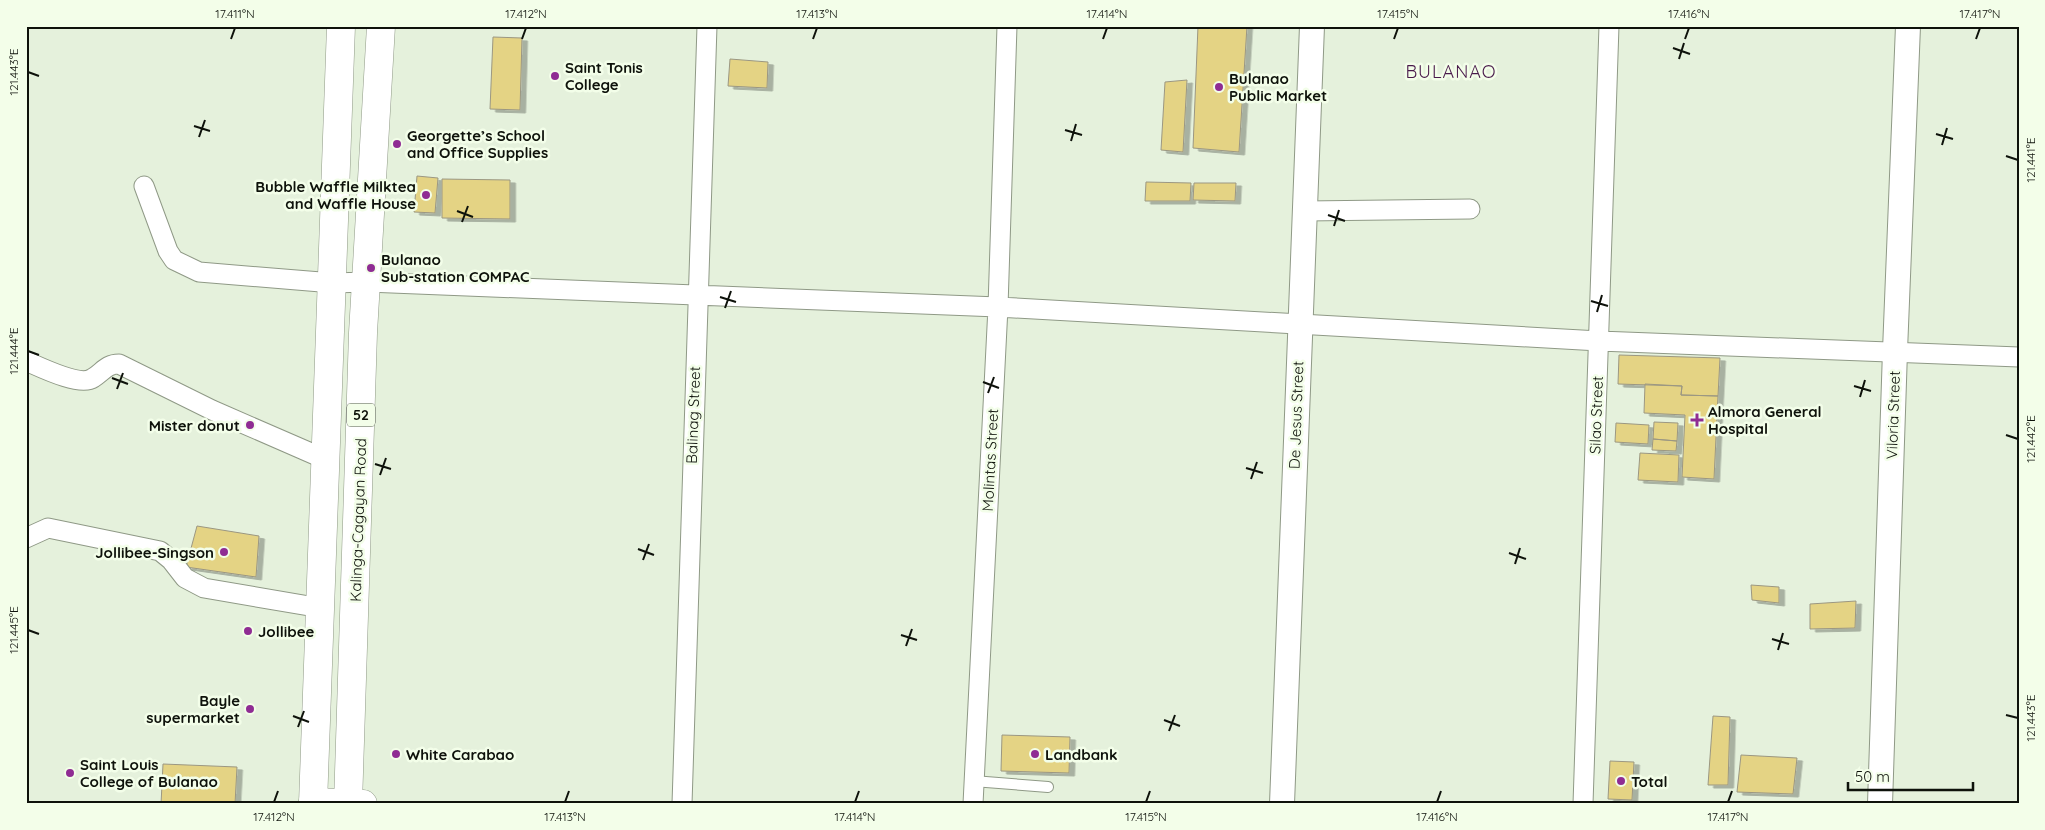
<svg xmlns="http://www.w3.org/2000/svg" width="2045" height="830" font-family="Quicksand,sans-serif">
	<defs>
		<filter id="shadow"><feDropShadow dx="5.5" dy="3" stdDeviation="0" flood-color="#0004"/></filter>
	</defs>
	<rect width="100%" height="100%" fill="#e5f1dc"/>
	<path fill="#e4d384" stroke="#9b9782" filter="url(#shadow)" d="M1198,26H1247L1239,152L1193,148Z
		M493,37L522,38L520,110L490,109Z
		M730,59L768,62L767,88L728,86Z
		M1187,80L1183,152L1161,150L1165,82Z
		M417,176L438,178L435,213L414,212Z
		M442,179L510,180V219L442,218Z
		M1146,182L1191,183L1190,201H1145Z
		M1194,183H1236L1235,201L1193,200Z
		M1619,355L1720,358L1718,396L1681,395L1682,386L1618,384Z
		M1645,384L1682,386L1681,395L1718,396L1714,479L1682,477L1685,415L1644,413Z
		M1654,422L1678,423L1677,441L1653,439Z
		M1616,423L1649,425L1648,444L1615,442Z
		M1653,439L1677,441L1676,451L1652,450Z
		M1640,453L1679,455L1678,482L1638,480Z
		M197,526L259,536L256,577L186,567Z
		M1751,585L1779,587V603L1752,600Z
		M1856,601L1855,628L1810,629V604Z
		M1713,716L1730,717L1728,785H1708Z
		M1002,735L1070,737L1069,773L1001,771Z
		M1741,755L1797,758L1793,794L1737,792Z
		M1610,761L1634,762L1632,800L1608,799Z
		M163,764L237,767L235,804H161Z"/>
	<g fill="none" stroke-linecap="round" stroke-linejoin="round">
		<defs>
			<path id="service" d="M973,781L1048,787"/>
			<path id="minor" d="M144,186L168,251L174,260L199,272L333,283L367,282L998,307L1599,341L2019,357
				M1305,211L1470,209
				M26,361C40,367 80,387 93,378C103,372 106,364 119,364L212,410L327,460
				M26,538L48,528L160,551L171,560L185,578L204,588L321,608
				M682,804L707,26
				M973,804L998,307L1007,26
				M1583,804L1609,26"/>
			<path id="tertiary" d="M1282,804L1312,26
				M1880,804L1895,351L1908,26"/>
			<path id="secondary" d="M313,802L363,804"/>
			<path id="trunk" d="M313,804L341,26
				M348,804L363,333L381,26"/>
		</defs>
		<use href="#service" stroke="#8f9986" stroke-width="12"/>
		<use href="#minor" stroke="#8f9986" stroke-width="21"/>
		<use href="#tertiary" stroke="#8f9986" stroke-width="26"/>
		<use href="#secondary" stroke="#8f9986" stroke-width="29"/>
		<use href="#trunk" stroke="#8f9986" stroke-width="29"/>
		<use href="#service" stroke="#fff" stroke-width="10"/>
		<use href="#minor" stroke="#fff" stroke-width="19"/>
		<use href="#tertiary" stroke="#fff" stroke-width="24"/>
		<use href="#secondary" stroke="#fff" stroke-width="28"/>
		<use href="#trunk" stroke="#fff" stroke-width="28"/>
	</g>
	<path fill="none" stroke="#0e120b" stroke-width="2" d="M231,39L235,28M522,39L526,28M813,39L817,28M1103,39L1107,28M1394,39L1398,28M1685,39L1689,28M1976,39L1980,28M1673,48L1690,54M1679,59L1684,43M28,72L39,76M194,126L210,131M1065,130L1082,135M1936,134L1953,139M199,137L205,120M1071,141L1076,124M1942,145L1947,128M2006,156L2018,160M457,211L473,217M1328,215L1345,221M462,222L468,206M1334,226L1339,210M720,297L736,302M1591,301L1608,306M725,308L731,291M1597,312L1602,295M28,351L39,355M112,378L128,384M983,382L999,388M1854,386L1871,391M117,389L123,373M988,393L994,377M1860,397L1865,380M2006,435L2018,439M375,464L391,469M1246,468L1263,473M380,475L386,458M1251,479L1257,462M638,549L654,555M1509,553L1526,559M643,560L649,544M1515,564L1520,548M28,630L39,634M901,635L917,640M1772,639L1789,644M906,646L912,629M1778,650L1783,633M2006,715L2018,718M293,716L309,722M1164,720L1180,726M298,727L304,711M1169,731L1175,715M274,802L278,791M565,802L569,791M855,802L859,791M1146,802L1150,791M1437,802L1441,791M1728,802L1732,791"/>
	<g fill="#8f2c93" stroke="#f3fee9" stroke-width="2">
		<circle cx="555" cy="76" r="5"/>
		<circle cx="1219" cy="87" r="5"/>
		<circle cx="397" cy="144" r="5"/>
		<circle cx="426" cy="195" r="5"/>
		<circle cx="371" cy="268" r="5"/>
		<path d="M1694.5 412.5h5v5h5v5h-5v5h-5v-5h-5v-5h5z"/>
		<circle cx="250" cy="425" r="5"/>
		<circle cx="224" cy="552" r="5"/>
		<circle cx="248" cy="631" r="5"/>
		<circle cx="250" cy="709" r="5"/>
		<circle cx="396" cy="754" r="5"/>
		<circle cx="1035" cy="754" r="5"/>
		<circle cx="70" cy="773" r="5"/>
		<circle cx="1621" cy="781" r="5"/>
	</g>
	<g text-anchor="middle" dominant-baseline="central" stroke-width="5" stroke-linejoin="round" paint-order="stroke">
		<rect fill="#f3fee9" stroke="#53594e" stroke-width="1" x="347" y="403.5" width="28" height="23" rx="4"/>
		<g font-size="14" font-weight="bold" fill="#0e120b">
			<text x="361" y="415">52</text>
		</g>
		<g font-size="15" font-weight="bold" fill="#0e120b" stroke="#f3fee9" text-anchor="start">
			<text x="565" y="67">Saint Tonis<tspan x="565" dy="17">College</tspan></text>
			<text x="1229" y="78">Bulanao<tspan x="1229" dy="17">Public Market</tspan></text>
			<text x="407" y="135">Georgette’s School<tspan x="407" dy="17">and Office Supplies</tspan></text>
			<text x="416" y="186" text-anchor="end">Bubble Waffle Milktea<tspan x="416" dy="17">and Waffle House</tspan></text>
			<text x="381" y="259">Bulanao<tspan x="381" dy="17">Sub-station COMPAC</tspan></text>
			<text x="1708" y="411">Almora General<tspan x="1708" dy="17">Hospital</tspan></text>
			<text x="240" y="425" text-anchor="end">Mister donut</text>
			<text x="214" y="552" text-anchor="end">Jollibee-Singson</text>
			<text x="258" y="631">Jollibee</text>
			<text x="240" y="700" text-anchor="end">Bayle<tspan x="240" dy="17">supermarket</tspan></text>
			<text x="406" y="754">White Carabao</text>
			<text x="1045" y="754">Landbank</text>
			<text x="80" y="764">Saint Louis<tspan x="80" dy="17">College of Bulanao</tspan></text>
			<text x="1631" y="781">Total</text>
		</g>
		<g font-size="15" fill="#0e120b" stroke="#f3fee9">
			<text transform="translate(693 415) rotate(-88)">Balinag Street</text>
			<text transform="translate(1296 415) rotate(-88)">De Jesus Street</text>
			<text transform="translate(1596 415) rotate(-88)">Silao Street</text>
			<text transform="translate(1893 415) rotate(-88)">Viloria Street</text>
			<text transform="translate(990 460) rotate(-87)">Molintas Street</text>
			<text transform="translate(358 520) rotate(-88)">Kalinga-Cagayan Road</text>
		</g>
		<g font-size="18" letter-spacing="1" fill="#491a4b" stroke="#f3fee9">
			<text x="1451" y="71">BULANAO</text>
		</g>
	</g>
	<rect width="2045" height="830" fill="none" stroke="#f3fee9" stroke-width="55"/>
	<path d="M1848 782v8h125v-8" fill="none" stroke="#0e120b" stroke-width="2.5"/>
	<text x="1855" y="782" font-size="15" fill="#0e120b" stroke="#f3fee9" stroke-width="4" paint-order="stroke">50 m</text>
	<rect x="28" y="28" width="1990" height="774" fill="none" stroke="#0e120b" stroke-width="2"/>
	<g font-size="12" text-anchor="middle" fill="#0e120b">
		<text x="235" y="18">17.411°N</text>
		<text x="526" y="18">17.412°N</text>
		<text x="817" y="18">17.413°N</text>
		<text x="1107" y="18">17.414°N</text>
		<text x="1398" y="18">17.415°N</text>
		<text x="1689" y="18">17.416°N</text>
		<text x="1980" y="18">17.417°N</text>
		<text transform="translate(14 72) rotate(-90)" y="4">121.443°E</text>
		<text transform="translate(2031 160) rotate(-90)" y="4">121.441°E</text>
		<text transform="translate(14 351) rotate(-90)" y="4">121.444°E</text>
		<text transform="translate(2031 439) rotate(-90)" y="4">121.442°E</text>
		<text transform="translate(14 630) rotate(-90)" y="4">121.445°E</text>
		<text transform="translate(2031 718) rotate(-90)" y="4">121.443°E</text>
		<text x="274" y="821">17.412°N</text>
		<text x="565" y="821">17.413°N</text>
		<text x="855" y="821">17.414°N</text>
		<text x="1146" y="821">17.415°N</text>
		<text x="1437" y="821">17.416°N</text>
		<text x="1728" y="821">17.417°N</text>
	</g>
</svg>
